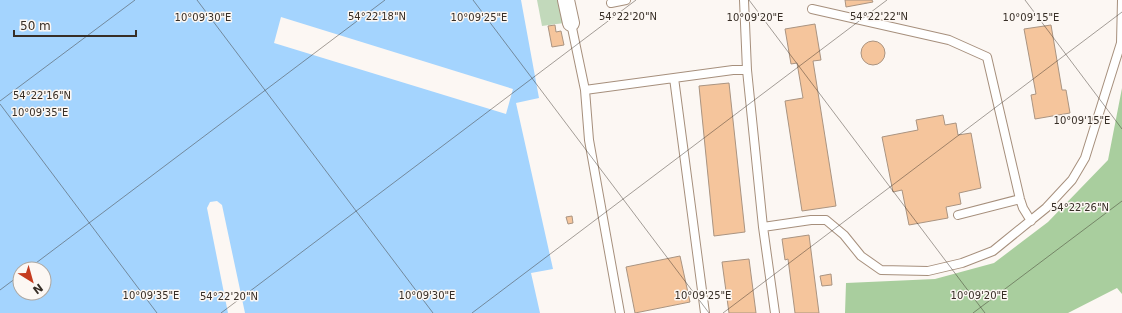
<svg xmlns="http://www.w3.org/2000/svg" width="1122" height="313" font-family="'DejaVu Sans',sans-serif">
	<rect width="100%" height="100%" fill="#fcf7f3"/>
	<path fill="#c2d9bb" d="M537,0H558L564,23L542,26Z"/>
	<path fill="#a9ce9e" d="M1122,88V294L1117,288L1068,313H845L846,283L935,279L994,263L1048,222L1108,160Z"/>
	<path fill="#a4d4fe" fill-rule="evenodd" d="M0,0H521L539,98L516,103L553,269L531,273L540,313H0ZM20,269H44V293H20Z"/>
	<path fill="#fcf7f3" d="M281,17L513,89L506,114L274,43Z
		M217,201L222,205L245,313H228L207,208L210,202Z"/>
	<path fill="#f5c59c" stroke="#aa9481" d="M845,0H872L873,2L846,7Z
		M815,24L821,60L813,61L836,206L802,211L785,101L803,98L797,63L791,64L785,29Z
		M555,25L556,32L561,31L564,45L552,47L548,26Z
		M1051,25L1062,90H1066L1070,113L1035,119L1031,95L1036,94L1024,29Z
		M861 53a12 12 0 1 1 24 0a12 12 0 1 1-24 0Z
		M729,83L745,232L714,236L699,86Z
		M943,115L945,125L956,123L958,135L971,133L981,188L959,193L961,204L946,207L948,218L909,225L902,190L893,192L882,137L918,130L916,120Z
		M572,216L573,223L568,224L566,217Z
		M809,235L819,313H795L788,259L785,260L782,239Z
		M680,256L690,302L635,313L626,267Z
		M749,259L756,313H729L722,262Z
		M831,274L832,285L822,286L820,276Z"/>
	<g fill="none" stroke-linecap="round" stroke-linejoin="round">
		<defs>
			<path id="service" d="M744,0L747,70L763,227L775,313
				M611,3L626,0
				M812,9L949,40L987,57L1020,199L1023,208L1031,221
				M571,23L585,90L589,140L620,313
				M674,78L705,313
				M585,90L733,70H747
				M958,215L1020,199
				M763,227L811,220H826L844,235L861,256L881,270L928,271L962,263L993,251L1046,208L1072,180L1085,158L1121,43L1122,0"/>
			<path id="minor" d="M566,0L571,23"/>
		</defs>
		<use href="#service" stroke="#a68f7c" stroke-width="10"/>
		<use href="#minor" stroke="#a68f7c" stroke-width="18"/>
		<use href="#service" stroke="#fff" stroke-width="8"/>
		<use href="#minor" stroke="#fff" stroke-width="16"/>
	</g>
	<path fill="none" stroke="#372e26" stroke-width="1" stroke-opacity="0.45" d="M197,0L433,313M473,0L709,313M749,0L985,313M1025,0L1122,129M0,101L135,0M0,104L157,313M28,269L385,0M0,290L20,275M221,313L636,0M472,313L887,0M723,313L1122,12M973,313L1122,201"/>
	<g font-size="10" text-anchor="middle" fill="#372e26" stroke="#fcf7f3" stroke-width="3" stroke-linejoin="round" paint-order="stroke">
		<text x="377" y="20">54°22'18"N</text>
		<text x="628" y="20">54°22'20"N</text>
		<text x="879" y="20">54°22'22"N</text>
		<text x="203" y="21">10°09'30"E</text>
		<text x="755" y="21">10°09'20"E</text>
		<text x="479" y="21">10°09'25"E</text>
		<text x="1031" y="21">10°09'15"E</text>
		<text x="42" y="99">54°22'16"N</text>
		<text x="40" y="116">10°09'35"E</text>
		<text x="1082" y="124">10°09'15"E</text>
		<text x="1080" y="211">54°22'26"N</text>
		<text x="151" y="299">10°09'35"E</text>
		<text x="427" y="299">10°09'30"E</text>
		<text x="703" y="299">10°09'25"E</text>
		<text x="979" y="299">10°09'20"E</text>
		<text x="229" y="300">54°22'20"N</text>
	</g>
	<g transform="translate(32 281) rotate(143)"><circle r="19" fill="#fcf7f3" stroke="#ada7a1"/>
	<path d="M0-3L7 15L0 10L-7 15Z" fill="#c53b1f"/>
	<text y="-6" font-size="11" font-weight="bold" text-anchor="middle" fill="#372e26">N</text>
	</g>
	<path d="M14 30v6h122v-6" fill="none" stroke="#372e26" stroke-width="2"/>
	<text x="20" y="30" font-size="12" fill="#372e26" stroke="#fcf7f3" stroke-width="3" paint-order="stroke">50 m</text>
</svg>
